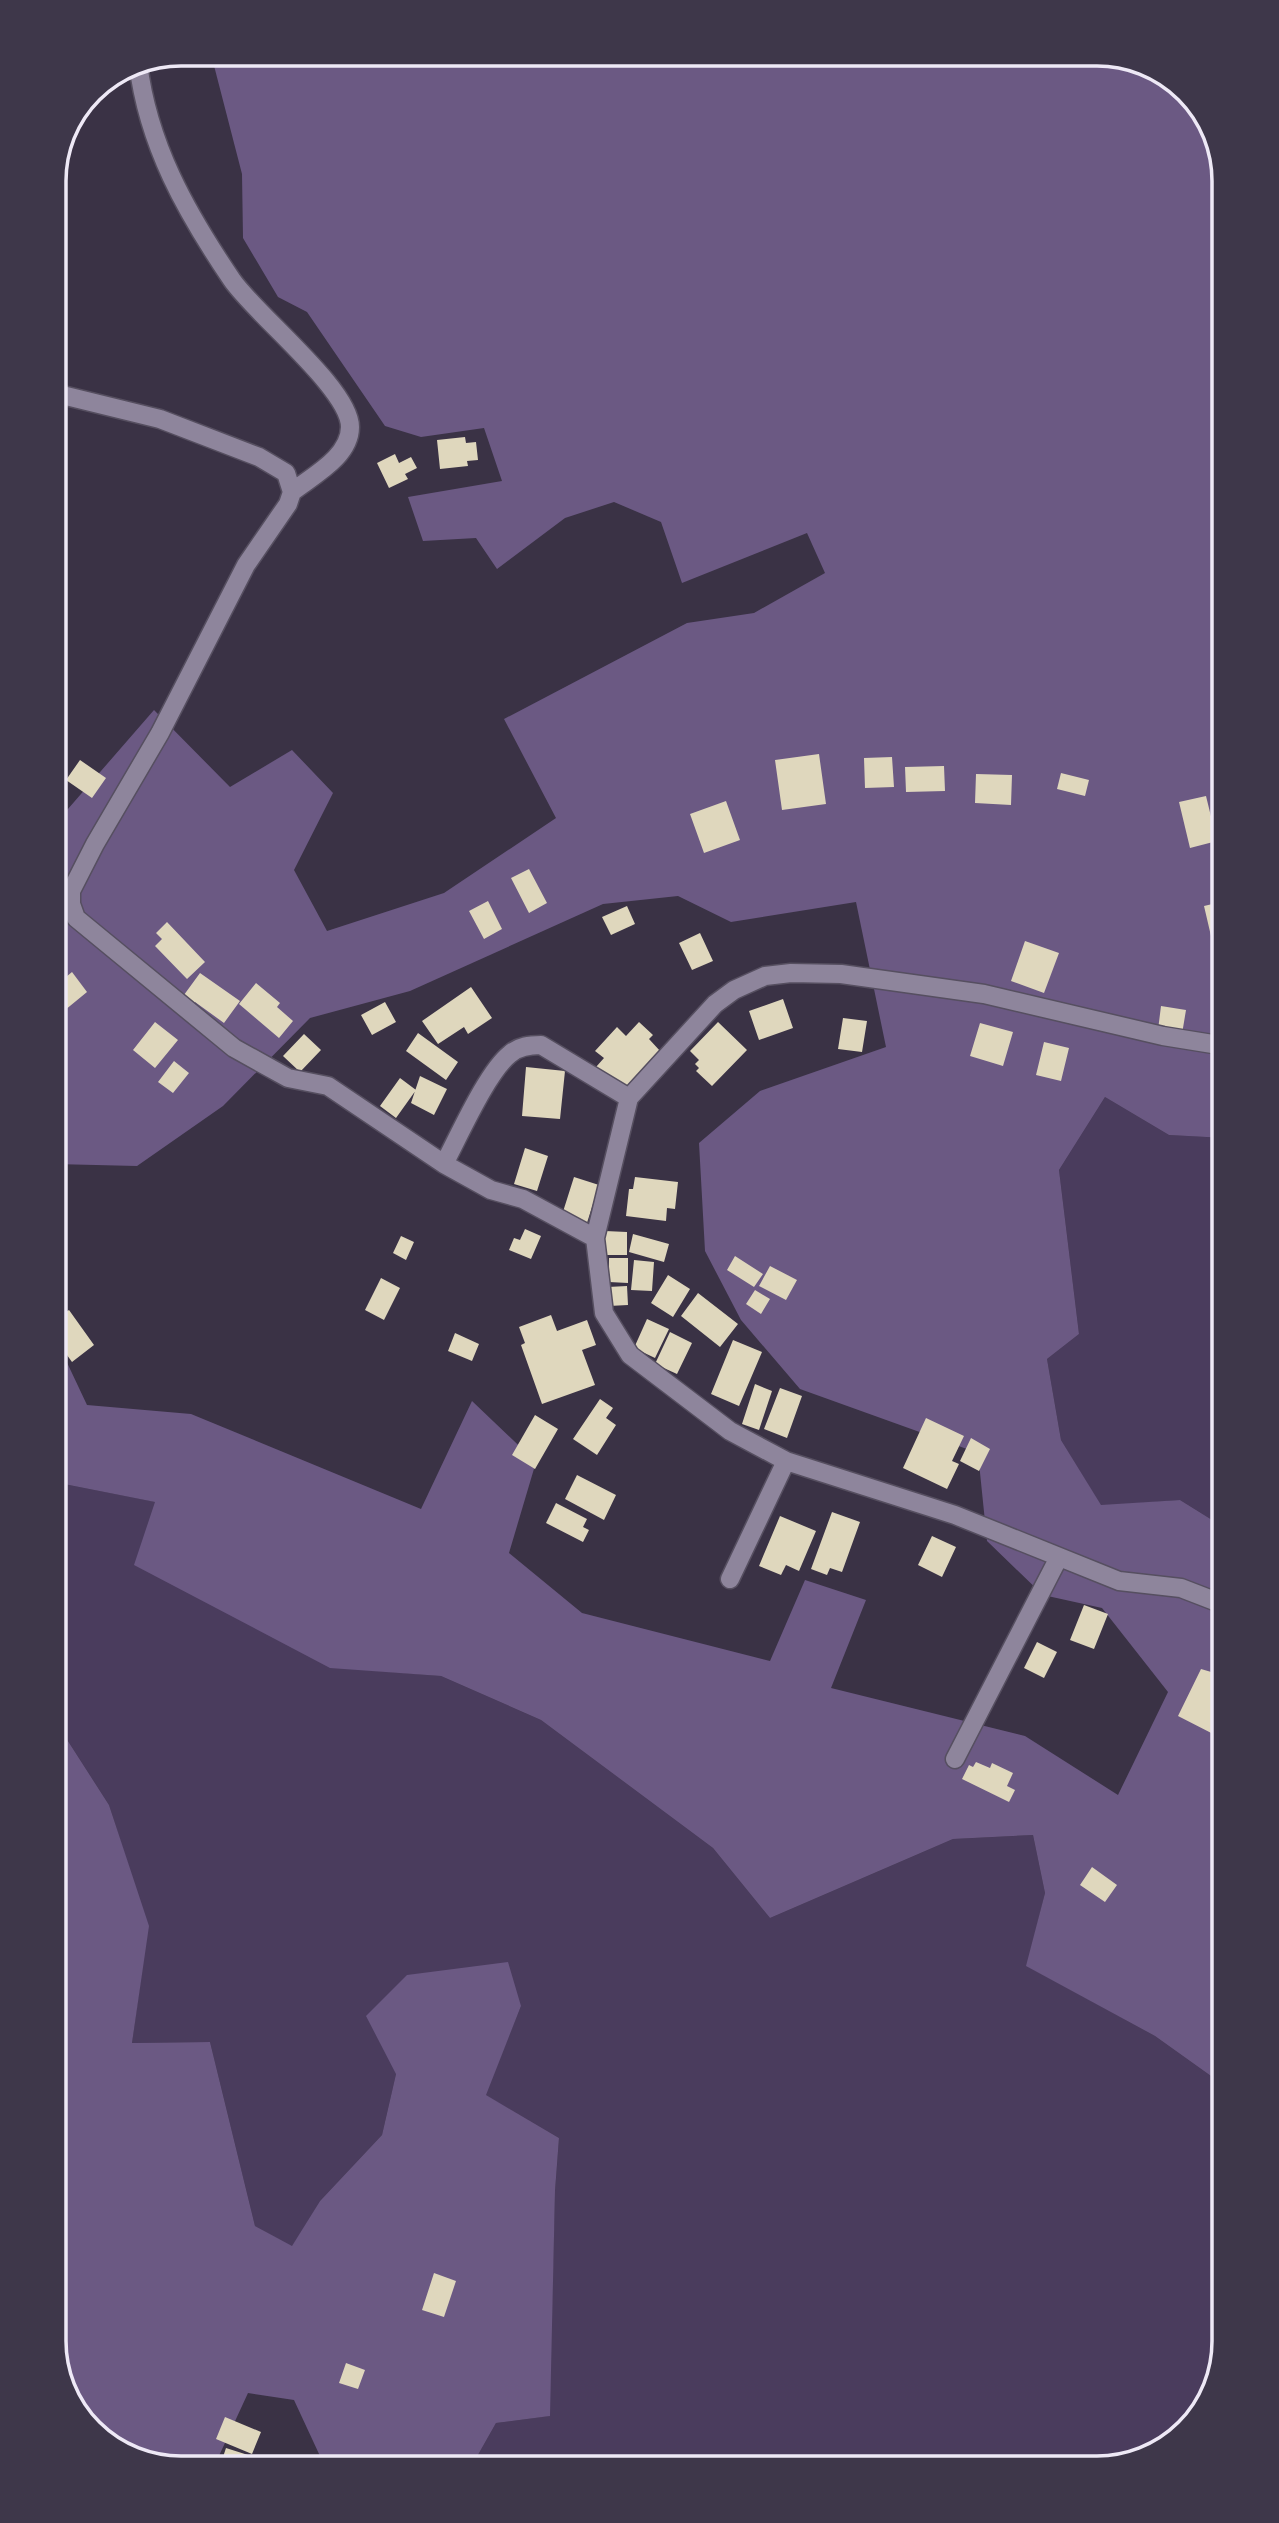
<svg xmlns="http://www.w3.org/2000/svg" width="1279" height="2523" font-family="'Open Sans',sans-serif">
	<rect width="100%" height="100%" fill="#3a3245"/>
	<path fill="#4a3c5d" d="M1105,1097L1169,1135L1225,1138V1528L1180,1500L1101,1506L1061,1440L1047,1359L1079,1334L1059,1170Z
		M64,1484L156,1502L330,1667L441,1676L541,1720L713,1848L770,1918L953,1839L1033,1835L1045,1893L1027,1966L1155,2036L1225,2086V2342L1203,2413L1146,2459L1098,2469H470L496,2423L549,2416L555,2191L559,2138L485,2095L521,2006L396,2074L382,2135L320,2201L292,2247L255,2226L210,2042L132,2043L148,1926L109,1805L66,1738L54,1727V1488Z"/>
	<path fill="#6b5983" d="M211,54L1107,55L1165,77L1182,90L1215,133L1225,181V1138L1169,1135L1105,1097L1059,1170L1079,1334L1047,1359L1061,1440L1101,1505L1180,1500L1225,1528V2086L1155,2036L1026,1966L1045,1893L1033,1835L953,1839L770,1918L713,1848L541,1720L441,1676L330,1668L134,1565L155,1502L64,1484L54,1488V1335L87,1405L191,1414L421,1509L472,1401L536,1462L509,1553L582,1613L770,1661L805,1580L866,1600L831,1688L1025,1736L1118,1795L1168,1692L1102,1608L1043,1595L987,1541L978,1453L800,1389L741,1320L705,1251L699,1143L760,1091L886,1047L856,902L731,922L678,896L603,904L410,991L310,1018L223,1106L137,1166L54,1164V813L61,817L154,710L230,787L292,750L333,793L294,870L327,931L444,893L556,818L504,719L687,623L754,613L825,573L807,533L682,583L661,522L614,502L565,518L497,569L476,538L423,541L408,497L502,481L484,428L421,437L385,426L307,312L278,297L243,238L242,174Z
		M54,1727L66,1738L109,1805L149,1926L132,2043L210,2042L255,2226L292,2246L320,2201L382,2135L396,2074L366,2016L407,1975L508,1962L521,2006L486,2095L559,2138L555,2191L550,2416L496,2423L470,2469H326L294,2400L248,2393L218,2458L220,2469L173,2468L104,2443L64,2390L54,2342Z"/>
	<path fill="#dfd7bd" d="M465,437L466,443L476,442L478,460L467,461L468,466L440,469L437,440Z
		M395,454L399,463L411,457L417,468L405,474L408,479L389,488L377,463Z
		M819,754L826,804L782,810L775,760Z
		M892,757L894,787L865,788L864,758Z
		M80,760L106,778L92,798L66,780Z
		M944,766L945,791L906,792L905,767Z
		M1061,773L1089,780L1085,796L1057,789Z
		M976,774L1012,775L1011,805L975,803Z
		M1206,796L1217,841L1190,848L1179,802Z
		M726,801L740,840L704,853L690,814Z
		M529,869L547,903L529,913L511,878Z
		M488,901L502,929L484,939L469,911Z
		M1225,901V933L1211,936L1204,906Z
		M627,906L635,924L611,935L602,917Z
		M167,922L205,962L187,979L155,946L162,939L156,933Z
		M700,933L713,961L692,970L679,943Z
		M1025,941L1059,953L1044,993L1011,981Z
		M72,972L87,992L59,1015L54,1009V987Z
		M200,973L240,1001L224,1023L195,1002L192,1007L181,999Z
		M256,983L280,1003L277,1007L293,1021L279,1038L239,1004Z
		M471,987L492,1018L468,1034L464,1027L438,1044L422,1021Z
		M783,999L793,1028L759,1040L749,1011Z
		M385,1002L396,1022L372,1035L361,1015Z
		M1161,1006L1186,1010L1182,1034L1158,1030Z
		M843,1018L867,1021L862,1052L838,1049Z
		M155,1022L178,1040L155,1068L133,1050Z
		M639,1022L653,1035L649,1039L661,1052L623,1093L596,1067L604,1058L595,1051L617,1027L626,1036Z
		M718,1022L747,1050L712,1086L696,1071L699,1068L695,1064L699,1060L690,1051Z
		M980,1023L1013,1032L1003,1066L970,1056Z
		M418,1033L458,1062L446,1080L406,1051Z
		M304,1034L321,1050L300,1072L283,1056Z
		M1044,1042L1069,1048L1061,1081L1036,1075Z
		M174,1061L189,1073L173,1093L158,1082Z
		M526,1067L565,1071L560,1119L522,1116Z
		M420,1076L447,1089L434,1115L411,1103Z
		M400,1078L416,1090L396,1118L380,1106Z
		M525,1148L548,1156L537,1191L514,1184Z
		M574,1177L599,1185L586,1226L561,1218Z
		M635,1177L678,1182L675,1209L667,1208L666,1221L626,1216L629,1189H633Z
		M525,1229L541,1236L531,1259L509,1250L514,1238L520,1240Z
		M605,1231L627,1232V1255H605Z
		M633,1234L669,1244L664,1262L629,1252Z
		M401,1236L414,1242L406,1260L393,1253Z
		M735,1256L763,1274L754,1287L727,1270Z
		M609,1258H628V1283L609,1282Z
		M634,1260L654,1262L652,1291L631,1290Z
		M770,1266L797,1280L786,1300L759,1286Z
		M668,1275L690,1289L673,1317L651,1303Z
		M381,1278L400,1288L384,1320L365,1310Z
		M627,1286L628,1305L609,1306L608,1287Z
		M755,1290L770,1299L761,1314L746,1304Z
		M698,1293L738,1324L720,1347L681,1316Z
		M69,1310L94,1345L72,1362L54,1337V1320Z
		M551,1315L557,1331L587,1320L596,1345L582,1350L595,1385L542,1404L521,1345L525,1343L519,1327Z
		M647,1319L669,1329L655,1358L634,1348Z
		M670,1332L692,1343L677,1374L655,1364Z
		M455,1333L479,1344L472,1361L448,1351Z
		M733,1340L762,1352L739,1406L711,1394Z
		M755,1384L772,1391L759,1430L742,1424Z
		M780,1388L802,1396L787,1438L764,1429Z
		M600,1399L613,1408L606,1418L616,1425L597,1455L573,1439Z
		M535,1415L558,1429L535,1469L512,1455Z
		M926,1418L964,1436L952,1461L959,1464L947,1489L903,1468Z
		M971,1438L990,1449L979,1471L960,1461Z
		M577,1475L616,1495L604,1520L565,1499Z
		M556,1503L587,1519L583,1527L589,1530L583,1542L546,1523Z
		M832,1512L860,1522L842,1572L830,1568L827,1575L811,1569Z
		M780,1516L816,1531L799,1571L786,1565L781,1575L759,1566Z
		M932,1536L956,1547L942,1577L918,1565Z
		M1084,1605L1108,1614L1094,1649L1070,1640Z
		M1037,1642L1057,1652L1044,1678L1024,1668Z
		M1201,1669L1225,1676V1730L1221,1738L1178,1716Z
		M976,1762L990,1768L992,1763L1013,1773L1007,1786L1015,1790L1009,1802L962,1779L969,1765L973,1767Z
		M1092,1867L1117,1885L1105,1902L1080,1885Z
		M434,2273L456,2281L444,2317L422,2310Z
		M346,2363L365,2370L358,2389L339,2383Z
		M225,2417L261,2432L252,2454L216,2439Z
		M226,2448L248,2455L243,2469H219Z"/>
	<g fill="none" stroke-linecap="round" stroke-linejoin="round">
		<defs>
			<path id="minor" d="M138,63C148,145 186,212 232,280C256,315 350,389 350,427C350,457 312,476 292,492
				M54,393L160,419L259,457L286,473L292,492L288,504L246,565L160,733L95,844L71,891V904L76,918L234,1048L288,1078L328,1086L444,1164L491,1190L523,1199L595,1238
				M444,1164C459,1136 487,1072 510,1054C519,1046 530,1045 541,1045L629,1098
				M730,1579L786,1461
				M1225,1605L1181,1588L1119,1581L955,1515L786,1461L730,1431L630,1355L604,1313L595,1238L629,1098L715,1004L734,990L765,976L791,973L841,974L984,994L1163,1036L1225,1046
				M955,1759L1059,1557
				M103,2441L108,2444"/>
		</defs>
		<use href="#minor" stroke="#564f60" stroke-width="21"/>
		<use href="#minor" stroke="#8e859c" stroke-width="18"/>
	</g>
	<path d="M0 0H1279V2523H0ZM181 66H1097A115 115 0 0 1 1212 181V2341A115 115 0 0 1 1097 2456H181A115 115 0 0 1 66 2341V181A115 115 0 0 1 181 66Z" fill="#3e374a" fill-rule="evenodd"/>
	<path fill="none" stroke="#eee9f6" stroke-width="3.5" d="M181 66H1097A115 115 0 0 1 1212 181V2341A115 115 0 0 1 1097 2456H181A115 115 0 0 1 66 2341V181A115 115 0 0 1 181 66Z"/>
</svg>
